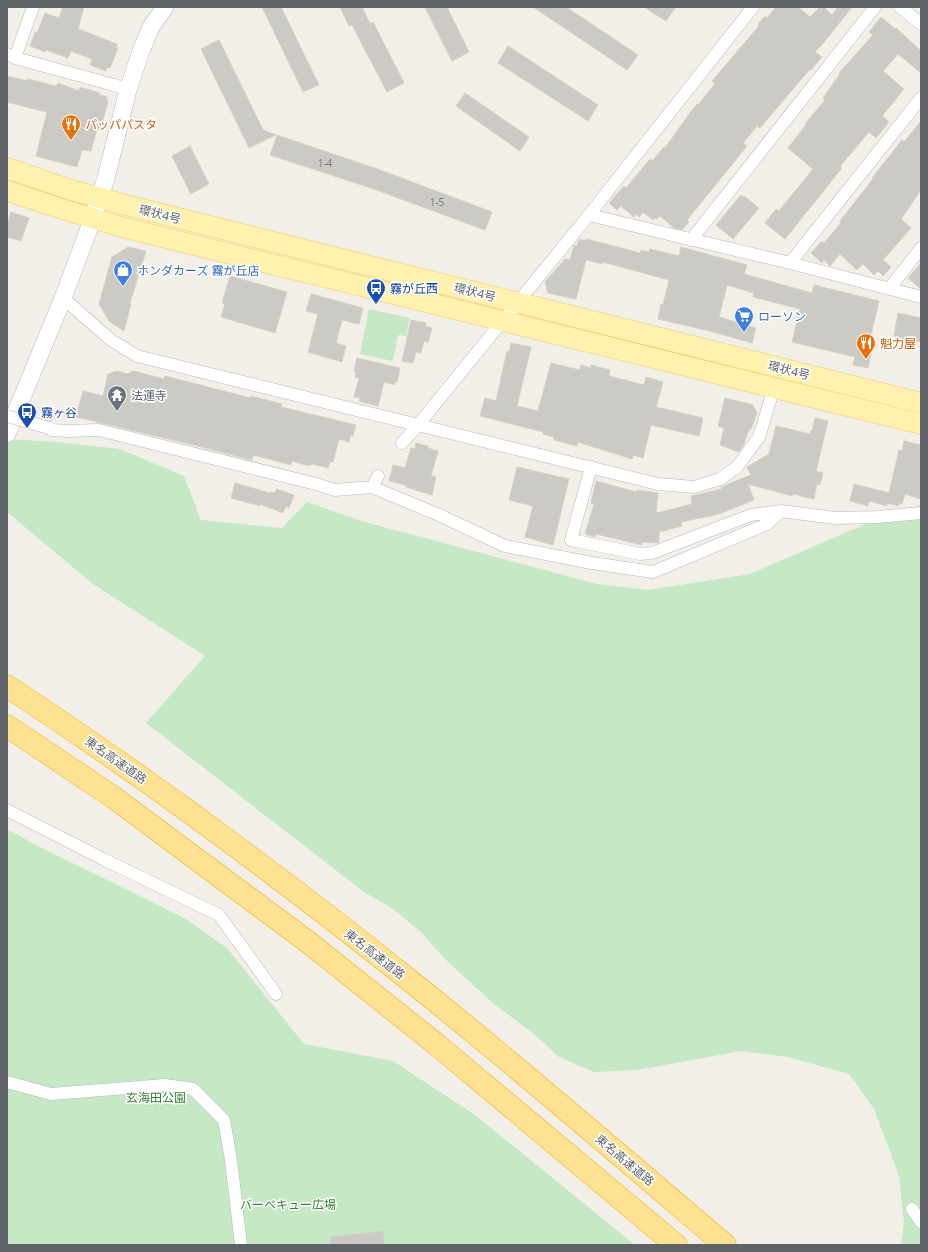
<svg xmlns="http://www.w3.org/2000/svg" width="928" height="1252" font-family="'Noto Sans','Noto Sans JP',sans-serif">
	<rect width="100%" height="100%" fill="#f1efe8"/>
	<path fill="#c5e8c5" d="M369,309L410,318L406,336L398,335L393,361L360,354Z
		M7,439L57,442L120,449L184,476L201,520L282,528L307,502L361,521L597,584L648,590L750,574L868,523L921,505V1245H901L904,1223L899,1176L874,1109L849,1074L788,1057L741,1051L638,1070L594,1072L559,1057L534,1034L494,1004L448,962L421,932L393,909L364,892L146,723L205,656L93,584L7,512Z
		M7,829L32,843L186,919L227,948L304,1044L393,1061L475,1115L635,1245H7Z"/>
	<path fill="#cccac5" stroke="#d6d1c6" d="M63,7H84L78,29L117,44L116,48H118L110,68L107,67L106,71L90,65L92,59L71,51L68,58L46,50L45,52L30,46L35,32L37,33L45,13L59,18Z
		M262,7H281L319,85L303,92Z
		M340,7H362L370,24L373,22L404,83L387,92L352,25L349,26Z
		M425,7H447L469,52L452,61Z
		M533,7H566L638,55L627,70Z
		M644,7H676L666,21Z
		M776,7H798L810,17L820,7H824L832,15L838,7H852L821,46L815,52L822,57L811,70L810,69L760,128L757,126L743,143L747,146L687,220L689,222L682,230L674,228L660,216L657,219L655,218L653,220L643,212L639,217L636,214L634,217L621,206L617,210L609,203L624,186L626,188L650,159L652,161L664,147L665,148L689,114L697,104L698,105L713,86L715,83L712,81L759,26L758,24L765,16L767,18Z
		M881,17L895,29L896,28L921,51V73L898,54L883,71L904,89L882,116L889,122L876,138L869,132L858,145L840,166L842,168L785,239L765,223L776,209L779,211L813,169L788,148L806,125L805,124L825,100L823,98L840,74L839,73L873,35L869,32Z
		M219,40L263,130L276,135L249,148L201,49Z
		M508,46L598,105L588,121L498,63Z
		M7,76L27,81L28,79L56,86L58,83L79,91L80,87L100,93L99,95L106,96L108,102L100,130L97,129L91,151L82,150L77,167L36,156L47,112L7,102Z
		M465,93L529,137L520,151L456,106Z
		M921,121V190L901,219L911,228L883,260L891,267L883,276L878,271L874,275L863,264L857,270L840,254L830,266L824,260L822,263L811,253L822,241L824,243L841,223L840,221L873,179L872,178L902,140L904,142Z
		M277,135L380,170L492,212L485,230L374,189L270,155Z
		M190,146L209,184L191,194L172,156Z
		M741,195L743,197L744,196L759,208L733,239L716,225Z
		M11,212L29,218L21,241L7,237V225Z
		M579,239L586,241L587,239L640,253L641,250L649,252L650,249L679,256L681,247L747,265L744,274L812,293L814,285L879,301L870,339L874,340L868,368L853,365L855,357L792,342L800,309L753,297L754,293L727,285L719,317L756,328L752,343L710,331L658,319L661,304L663,305L669,280L603,262L602,264L586,260L576,299L548,293L545,282L565,259L570,260L574,245L577,246Z
		M128,247L146,251L130,303L131,304L124,331L109,321L99,304L112,257Z
		M921,263V289L908,278Z
		M230,276L287,292L275,333L221,317L225,304L222,303Z
		M311,294L363,308L359,324L342,320L336,343L346,346L342,362L308,352L318,314L306,311Z
		M898,313L921,318V342L894,336Z
		M411,320L426,323L425,326L432,328L428,342L424,341L421,353L416,352L413,363L402,361Z
		M511,343L531,347L517,406L538,411L551,363L580,370L581,365L591,368V365L610,370L609,376L644,385L646,377L663,382L656,407L703,418L699,436L651,425L643,458L633,455L632,459L578,442L577,446L554,440V437L543,434V432L480,416L485,398L496,401L507,351L509,352Z
		M357,358L400,368L397,382H395V385L384,382L378,406L359,401L360,398L354,397L359,378L355,377L356,372L354,371Z
		M118,371L127,374L133,371L164,379L165,376L251,398V396L282,404L281,407L356,425L353,436H350L349,442L339,439L333,462H330L328,468L312,464V465L309,464V466L292,461L291,465L253,455L252,460L186,443L76,417L83,391L103,396L108,374Z
		M725,398L753,405L757,413L751,429H749L744,444L739,452L720,445L724,428L718,426Z
		M815,418L828,421L816,471L823,473L820,485L817,484L814,499L793,494L792,496L748,484L754,500L719,514L681,522L682,526L659,532V542L658,543L642,542V545L596,534L595,537L585,534L594,504L591,503L596,481L636,492L637,490L658,493L656,513L692,504L691,496L722,489L721,487L751,475L747,467L769,454L776,426L810,434L811,430L812,431Z
		M904,441L921,445V499L905,494L902,504L899,503L898,506L887,503V506L869,501L868,506L850,501L854,484L889,493L899,450L902,451Z
		M416,443L428,446V448L438,451L431,476L436,477L432,495L406,487V485L389,481L393,465L405,468L411,448L415,449Z
		M517,467L569,479L553,545L525,537L533,506L509,500Z
		M235,483L270,493V492L275,493L276,489L294,495L289,508L286,506L283,513L260,504V506L231,498Z
		M383,1231L384,1245H331L330,1237Z"/>
	<g fill="none" stroke-linecap="round" stroke-linejoin="round">
		<defs>
			<path id="street" d="M900,7L921,24
				M7,54L15,58L114,85L128,90
				M15,58L33,7
				M589,215L790,263L921,297
				M691,240L875,7
				M790,263L921,98
				M889,289L921,248
				M63,298L111,340L137,356L658,484L694,487L720,479L737,467L759,437L774,388
				M49,428L51,430L69,431L99,430L316,484L335,490L372,487L439,515L505,546L592,563L653,572L767,524L781,511L835,518L877,517L921,513
				M402,443L418,425L589,215L753,7
				M591,467L571,540L640,554L652,553L751,515L781,511
				M372,487L378,476
				M7,810L105,860L219,915L276,994
				M7,1082L51,1094L165,1085L193,1089L224,1120L231,1160L241,1245
				M912,1209L921,1222"/>
			<path id="secondary" d="M7,434L63,298L93,218L106,178L128,90L141,51L151,27L165,7"/>
			<path id="primary" d="M7,168L71,190L130,206L921,403
				M7,191L65,210L125,228L921,424"/>
			<path id="highway" d="M7,686C147,778 282,878 413,983C519,1068 622,1157 725,1245
				M7,726L113,797L308,942L436,1044L676,1245"/>
		</defs>
		<use href="#street" stroke="#b5b8bc" stroke-width="13"/>
		<use href="#secondary" stroke="#b6babf" stroke-width="18"/>
		<use href="#primary" stroke="#f2c960" stroke-width="21"/>
		<use href="#highway" stroke="#f9ab00" stroke-width="23"/>
		<use href="#street" stroke="#fff" stroke-width="12"/>
		<use href="#secondary" stroke="#fff" stroke-width="17"/>
		<use href="#primary" stroke="#fff2af" stroke-width="20"/>
		<use href="#highway" stroke="#fde293" stroke-width="22"/>
		<defs>
			<path id="street-bridge" d="M7,416L49,428"/>
		</defs>
		<use href="#street-bridge" stroke="#b5b8bc" stroke-width="13" stroke-linecap="butt"/>
		<use href="#street-bridge" stroke="#fff" stroke-width="12"/>
	</g>
	<defs>
		<symbol id="restaurant-pin" viewBox="-11 -11 22 30"><path d="M0 17L-7.5 6A9.5 9.5 0 1 1 7.5 6Z" fill="#e8710a" stroke="#fff"/><path d="M-5-6h1v4h1v-4h1v4h1v-4h1v5L-1.5 .5V6h-2V.5L-5-1ZM5-6V6H3V1.5H1.5Q1.5-4 5-6Z" fill="#fff"/></symbol>
		<symbol id="shop-pin" viewBox="-11 -11 22 30"><path d="M0 17L-7.5 6A9.5 9.5 0 1 1 7.5 6Z" fill="#3f7fe0" stroke="#fff"/><path d="M-5-2.5h2.3a2.7 3.5 0 0 1 5.4 0H5L5.5 6h-11ZM-1.5-2.5h3a1.5 2.3 0 0 0-3 0Z" fill="#fff"/></symbol>
		<symbol id="bus-pin" viewBox="-11 -11 22 30"><path d="M0 17L-7.5 6A9.5 9.5 0 1 1 7.5 6Z" fill="#1a4fb4" stroke="#fff"/><path d="M-5-6H5V4H4V6H2V4H-2V6H-4V4H-5ZM-3.5-4V0h7V-4ZM-3.5 1.2v1.5H-2V1.2ZM2 1.2v1.5H3.5V1.2Z" fill="#fff"/></symbol>
		<symbol id="supermarket-pin" viewBox="-11 -11 22 30"><path d="M0 17L-7.5 6A9.5 9.5 0 1 1 7.5 6Z" fill="#3f7fe0" stroke="#fff"/><path d="M-6-5.5h2.5l.6 2H6L4.5 2H-2.5L-4.4-4H-6ZM-1.5 3.2a1.3 1.3 0 1 0 .1 0ZM3 3.2a1.3 1.3 0 1 0 .1 0Z" fill="#fff"/></symbol>
		<symbol id="temple-pin" viewBox="-11 -11 22 30"><path d="M0 17L-7.5 6A9.5 9.5 0 1 1 7.5 6Z" fill="#6b7280" stroke="#fff"/><path d="M0-6L5-2H3V0L6.5 2.5H4V6H1.5V3h-3V6H-4V2.5H-6.5L-3 0V-2H-5Z" fill="#fff"/></symbol>
	</defs>
	<g fill-rule="evenodd">
		<use href="#restaurant-pin" x="60" y="113" width="22" height="30"/>
		<use href="#shop-pin" x="112" y="259" width="22" height="30"/>
		<use href="#bus-pin" x="365" y="277" width="22" height="30"/>
		<use href="#supermarket-pin" x="733" y="305" width="22" height="30"/>
		<use href="#restaurant-pin" x="855" y="332" width="22" height="30"/>
		<use href="#temple-pin" x="106" y="384" width="22" height="30"/>
		<use href="#bus-pin" x="16" y="401" width="22" height="30"/>
	</g>
	<g text-anchor="middle" dominant-baseline="central" stroke-width="3" stroke-linejoin="round" paint-order="stroke">
		<g font-size="10" fill="#7a7d7f">
			<text x="325" y="163">1-4</text>
			<text x="437" y="202">1-5</text>
		</g>
		<g font-size="12" fill="#c56008" stroke="#fff" text-anchor="start">
			<text x="85" y="124">パッパパスタ</text>
			<text x="880" y="343">魁力屋</text>
		</g>
		<g font-size="12" fill="#5f6368" stroke="#fff">
			<text transform="translate(160 214) rotate(14)">環状4号</text>
			<text transform="translate(475 292) rotate(14)">環状4号</text>
			<text transform="translate(789 370) rotate(14)">環状4号</text>
			<text transform="translate(116 760) rotate(35)">東名高速道路</text>
			<text transform="translate(375 954) rotate(38)">東名高速道路</text>
			<text transform="translate(625 1160) rotate(40)">東名高速道路</text>
		</g>
		<g font-size="12" fill="#366cbe" stroke="#fff" text-anchor="start">
			<text x="137" y="270">ホンダカーズ 霧が丘店</text>
			<text x="758" y="316">ローソン</text>
		</g>
		<g font-size="12" fill="#164399" stroke="#fff" text-anchor="start">
			<text x="390" y="288">霧が丘西</text>
			<text x="41" y="412">霧ヶ谷</text>
		</g>
		<g font-size="12" fill="#5b616d" stroke="#fff" text-anchor="start">
			<text x="131" y="395">法運寺</text>
		</g>
		<g font-size="12" fill="#348238" stroke="#fff">
			<text x="156" y="1097">玄海田公園</text>
			<text x="288" y="1204">バーベキュー広場</text>
		</g>
	</g>
	<rect width="928" height="1252" fill="none" stroke="#5f6368" stroke-width="16"/>
</svg>
